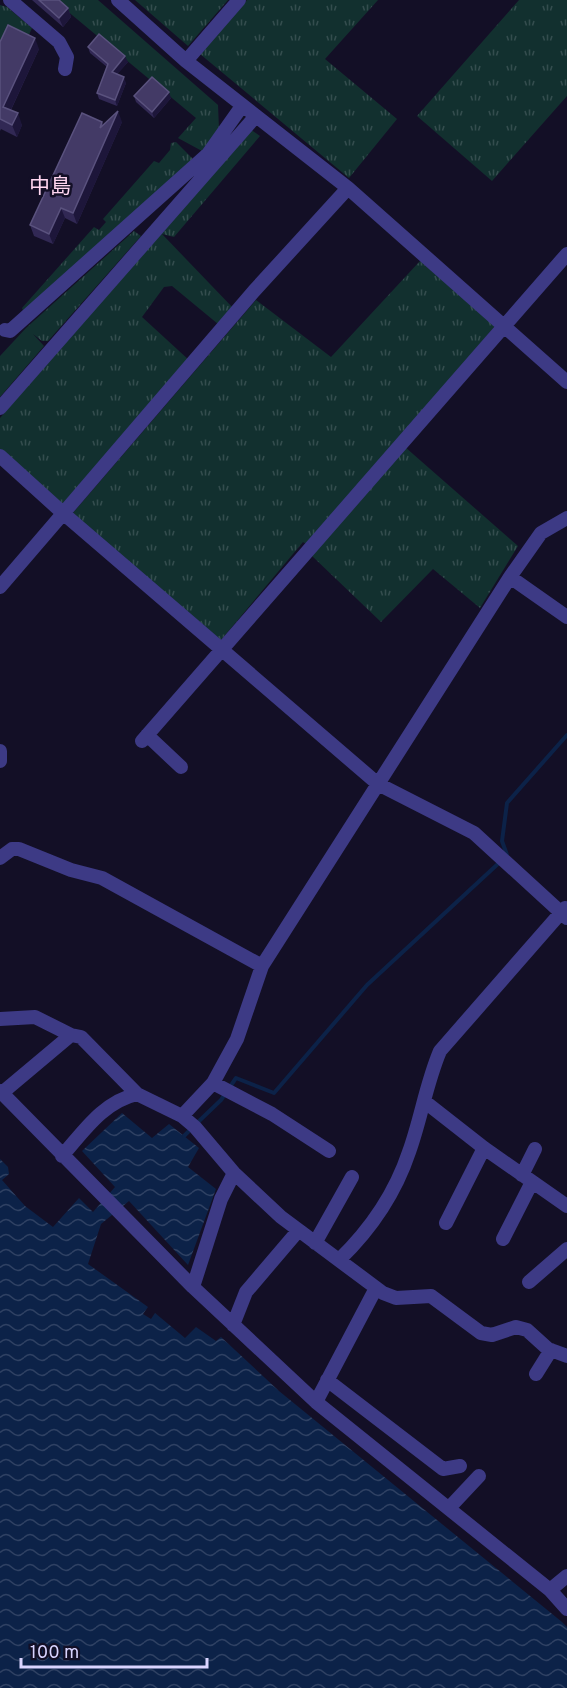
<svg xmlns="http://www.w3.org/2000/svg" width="567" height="1688" font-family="Overpass,'Noto Sans JP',sans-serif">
	<defs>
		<pattern id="grass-tufts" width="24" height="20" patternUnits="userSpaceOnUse" patternTransform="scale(1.5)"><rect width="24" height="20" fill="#12302f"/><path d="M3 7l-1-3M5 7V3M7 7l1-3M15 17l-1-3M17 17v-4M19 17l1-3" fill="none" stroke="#344d4e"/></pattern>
		<pattern id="water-waves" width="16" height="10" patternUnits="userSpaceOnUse" patternTransform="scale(1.5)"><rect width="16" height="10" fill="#0c2248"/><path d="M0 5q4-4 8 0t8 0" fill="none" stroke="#2f4163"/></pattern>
	</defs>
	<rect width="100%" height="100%" fill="#130f26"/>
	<path fill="url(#grass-tufts)" d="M54,0H98L218,105L219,129L202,151L178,138L196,118Z
		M135,0H228L188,46Z
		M247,0H378L325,59L397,119L349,178L200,54Z
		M519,0H567V96L492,181L417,116Z
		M0,5L7,7L32,28L28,37L0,48Z
		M250,129L260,136L174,237L162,234L234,309L218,324L172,286L164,287L142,317L190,361L64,508L0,450V418Z
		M176,142L193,159L24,313L22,308L94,227L99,230L106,222L103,219L154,161L159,163L170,150L171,143Z
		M134,231L141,236L48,341H42L33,334L44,346L0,397V356L26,328Z
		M420,261L495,326L309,546L303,542L221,640L72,514L256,300L331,357Z
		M405,447L518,546L480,608L433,569L381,622L311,555Z"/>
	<path fill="url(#water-waves)" d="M122,1113L152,1138L169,1124L199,1148L188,1167L216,1189L188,1265L129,1201L101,1224L88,1264L148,1307L143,1314L151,1319L155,1313L185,1338L196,1327L216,1341L221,1337L279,1391L562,1622L567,1627V1688H0V1159L8,1167L9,1174L2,1180L25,1206L53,1227L79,1198L93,1212L115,1187L82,1151Z"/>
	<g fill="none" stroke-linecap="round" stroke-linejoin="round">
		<path stroke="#0c2248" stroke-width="4" d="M505,857L507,855L502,841L507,803L567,735
			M197,1123L221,1100L236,1078L274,1093L367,985L500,862
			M184,1136L191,1129"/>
		<path stroke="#3d3a85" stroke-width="14" d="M10,0L59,42L67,57L65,69
			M118,0L186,61L348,188L567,382
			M186,61L239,0
			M5,330L10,331L208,154L242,106
			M0,408L255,117
			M0,456L64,514L378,784L474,833L567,918
			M510,577L567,617
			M0,587L254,291L348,188
			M147,735L181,767
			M142,741L567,254
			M0,751V761
			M0,858L12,849H19L71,870L102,878L262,966
			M0,1019L35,1017L71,1035L81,1037L137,1094L182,1116L195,1127L234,1173L281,1217L383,1293L396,1298L431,1296L481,1333L492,1335L516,1327L527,1330L548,1349L567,1356
			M213,1083L272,1114L329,1151
			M0,1091L193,1287L316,1402L550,1590L567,1609
			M2,1093L71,1035
			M424,1101L484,1148L567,1206
			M182,1116L213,1083L237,1039L262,966L510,577L541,533L567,518
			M62,1156C84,1131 103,1102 137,1094
			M522,1175L535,1149
			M446,1223L484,1148
			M503,1239L532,1182
			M315,1243L352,1177
			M339,1260C370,1230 395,1194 409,1152C421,1119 426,1084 440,1051L565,908
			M529,1282L567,1249
			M193,1287L221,1199L234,1173
			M233,1325L246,1292L298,1231
			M536,1374L551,1350
			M327,1380L443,1469L460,1466
			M316,1402L376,1288
			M449,1508L479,1476
			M550,1590L567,1576"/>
	</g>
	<path fill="#312854" d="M32,0H59L68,8L71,17L63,27Z
		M0,42L39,49L11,110L22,125L17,137L1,129L0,131Z
		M88,47L128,62L117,74L126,83L117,106L99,99L97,93L107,67L90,53Z
		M134,96L171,98L154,118L136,102Z
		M102,122L103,125L122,122L77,224L65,218L53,244L34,236L30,225Z"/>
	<path fill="#1d163a" d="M68,8L71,17L63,27L59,18Z
		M35,38L39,49L7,118L3,107Z
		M125,56L128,62L114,78L112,72Z
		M124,77L126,83L117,106L115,100Z
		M169,92L171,98L154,118L152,112Z
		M118,111L122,122L77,224L73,213Z
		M18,113L22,125L17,137L12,125Z
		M61,208L65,218L53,244L49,234Z"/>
	<path fill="#433a66" stroke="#5a527e" stroke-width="1.5" d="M39,0H59L68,8L59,18Z
		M8,25L35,38L3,107L18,113L12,125L0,119V42Z
		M99,34L125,56L112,72L124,77L115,100L97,93L108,64L88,47Z
		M152,77L169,92L152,112L134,96Z
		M118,111L73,213L61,208L49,234L30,225L82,113L102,122L100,128Z"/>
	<g text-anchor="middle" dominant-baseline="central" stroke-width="5" stroke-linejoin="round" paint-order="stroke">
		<g font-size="21" fill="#ffd6f0" stroke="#130f26">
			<text x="50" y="187">中島</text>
		</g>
	</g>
	<path d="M21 1658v9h186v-9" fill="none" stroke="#d9d4ff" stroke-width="3"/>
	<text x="30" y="1658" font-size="18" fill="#d9d4ff" stroke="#130f26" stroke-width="4.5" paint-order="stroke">100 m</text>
</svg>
